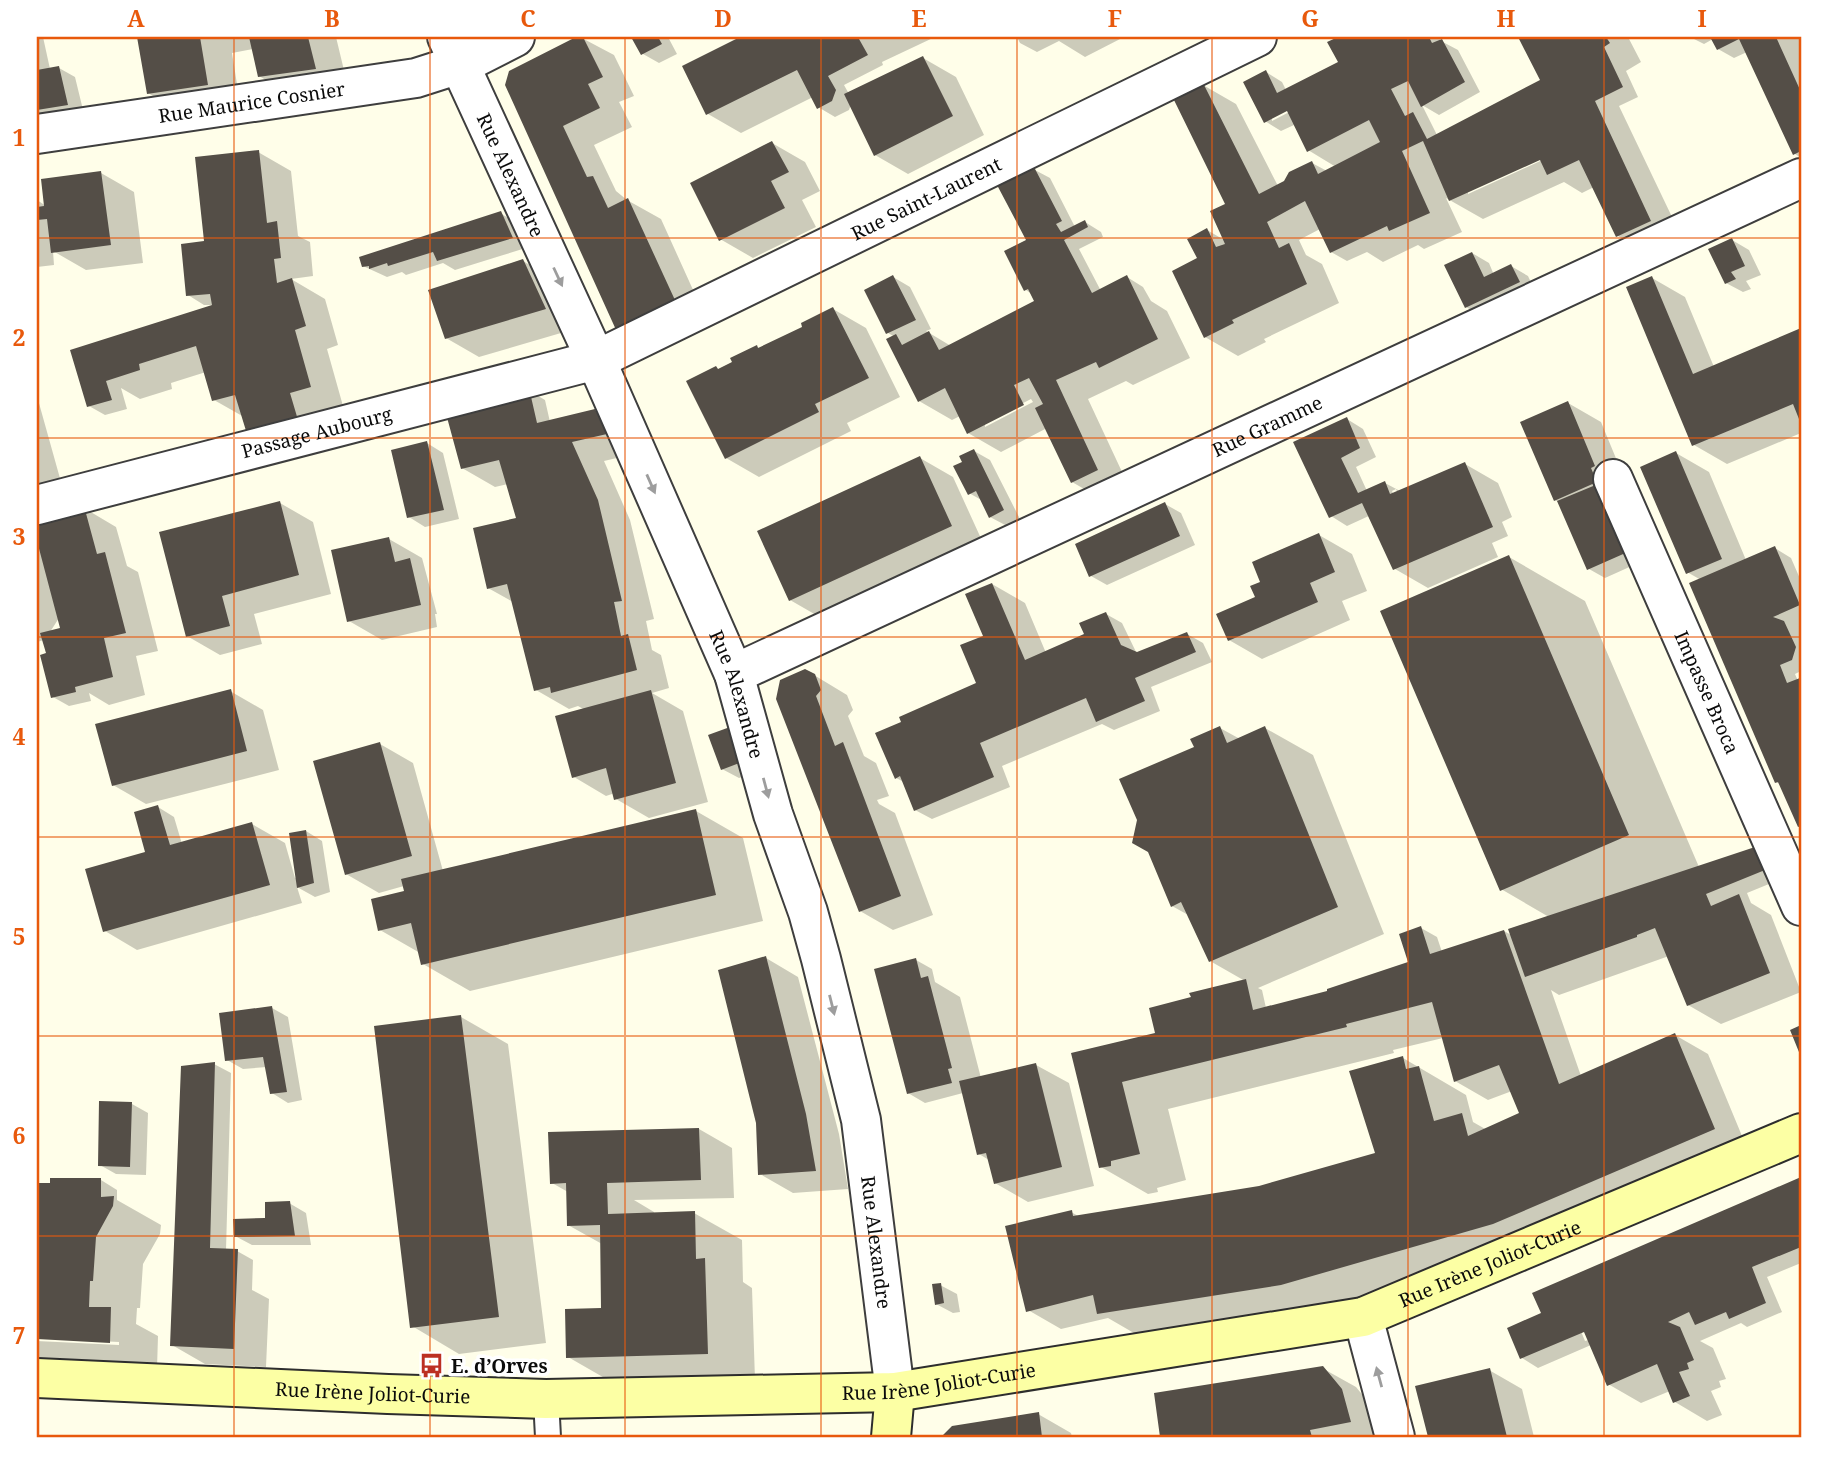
<svg xmlns="http://www.w3.org/2000/svg" width="1838" height="1474" font-family="'Noto Serif',serif">
	<rect width="100%" height="100%" fill="#fffee9"/>
	<path fill="#0003" fill-rule="evenodd" d="M37,37H43L50,69L59,68L75,77L84,114L37,133Z
		M139,37H336L348,87L292,95L259,76L253,49L232,53L240,103L181,112L148,93Z
		M580,37L614,55L634,96L619,102L632,127L594,145L616,191L627,200L661,219L694,292L645,346L511,72Z
		M633,37H668L677,54L659,63L643,54Z
		M744,37H935L882,62L883,65L844,85L849,94L923,58L956,77L984,135L908,174L875,155L851,104L849,110L835,117L818,107L813,97L741,133L708,114L685,66Z
		M1017,37H1124L1085,57L1059,41L1037,52L1020,43Z
		M1342,37H1439L1441,41L1458,50L1480,92L1439,115L1422,105L1437,135L1542,81L1520,37H1628L1641,62L1626,71L1638,97L1619,106L1683,240L1650,255L1618,236L1594,187L1582,193L1564,182L1483,219L1446,198L1462,232L1424,249L1418,245L1383,262L1367,252L1347,261L1331,252L1320,229L1299,240L1306,255L1322,264L1339,303L1264,339L1266,342L1238,356L1205,337L1199,259L1207,230L1226,241L1227,205L1203,85L1236,104L1278,186L1312,163L1327,171L1336,167L1308,150L1294,125L1281,131L1265,121L1266,72L1282,82L1286,90L1341,63L1330,43ZM1293,106L1295,109L1272,121V117ZM1548,154L1549,157L1468,194V190Z
		M1690,37H1800L1801,158L1795,154L1747,52L1734,58L1718,49L1713,39L1704,44Z
		M772,143L805,162L820,191L802,200L816,227L753,258L720,239Z
		M258,152L291,171L298,236L310,242L313,276L291,279L325,299L338,345L327,349L343,406L281,452L244,417L214,400L206,372L171,383L172,389L140,399L121,388L127,409L105,415L89,406L72,351L214,305H204L188,295L206,243Z
		M1033,169L1050,178L1075,227L1085,222L1101,232L1103,237L1079,249L1101,291L1127,277L1143,287L1151,301L1167,311L1190,358L1133,385L1126,381L1088,399L1130,489L1105,501L1072,482L1047,428L1001,452L968,433L960,416L952,420L919,401L895,337L888,333L893,277L910,287L931,329L926,331L951,346L1037,301L1033,295L1026,290ZM1031,399L1033,402L985,427V423Z
		M101,173L134,192L143,263L86,270L53,251L54,265L37,267V200L46,206Z
		M500,213L517,223L529,247L455,270L443,263L406,275L402,272L387,277L363,266Z
		M1732,240L1749,250L1761,275L1746,281L1751,289L1743,292L1726,283Z
		M1472,253L1489,263L1494,275L1511,266L1528,276L1535,291L1482,316L1466,307Z
		M523,261L556,280L578,328L479,357L446,338Z
		M1652,278L1685,297L1714,367L1801,330V433L1727,464L1694,445Z
		M833,309L866,328L900,397L847,423L851,431L759,477L726,458L720,370L757,347L761,349L804,328Z
		M528,390L545,400L550,422L595,411L628,430L638,453L604,461L630,520L654,619L646,621L652,650L661,655L669,688L652,693L683,711L708,802L649,818L616,799L615,793L606,796L574,777L585,710L578,706L569,709L536,690L513,602L488,588L518,519L508,484L495,487L462,468Z
		M37,396L68,507L37,516Z
		M1568,403L1601,422L1627,485L1645,560L1605,578L1589,569L1560,503L1555,500Z
		M1347,419L1363,429L1376,457L1356,467L1367,491L1385,483L1400,491L1465,464L1498,483L1512,517L1502,522L1508,536L1492,543L1498,557L1428,588L1395,569L1371,515L1347,526L1331,516ZM1396,489L1410,523H1406L1392,491Z
		M427,443L443,453L459,519L425,527L409,517Z
		M974,451L990,460L1020,519L1007,526L990,517L983,501L969,493Z
		M1676,453L1709,472L1746,560L1775,548L1791,558L1801,581V671L1795,674L1798,681L1801,680V827L1782,785L1776,782L1701,580L1687,572Z
		M920,458L953,477L984,545L823,619L790,600Z
		M280,503L313,522L331,594L254,614L262,644L220,655L187,636Z
		M1165,504L1181,513L1195,545L1107,585L1091,576Z
		M84,508L116,527L127,566L138,572L158,651L136,656L145,695L109,705L89,693L91,701L69,706L53,697L44,640L37,642V547L41,549L37,534V520ZM59,618L62,629L50,632Z
		M1319,535L1352,554L1367,591L1342,601L1350,620L1262,659L1229,640L1257,598L1263,583Z
		M389,539L422,558L437,614H435L437,627L382,640L349,621Z
		M1509,557L1585,601L1699,867L1755,849L1781,879L1747,893L1751,903L1771,915L1801,992L1721,1024L1688,1005L1669,956L1559,995L1551,990L1581,1076L1675,1035L1708,1054L1747,1148L1330,1311L1146,1340L1108,1318L1061,1329L1028,1310L1071,1212L1080,1217L1260,1188L1377,1154L1403,1058L1466,1095L1473,1122L1487,1130L1521,1114L1512,1091L1488,1100L1455,1081L1443,1038L1393,1050L1394,1053L1168,1109L1186,1180L1157,1188L1158,1192L1148,1194L1101,1167L1073,1055L1157,1034L1245,981L1210,961L1190,916L1172,906L1196,748L1220,728L1240,739L1265,728L1313,755L1384,934L1258,988L1262,990L1266,1008L1329,993L1410,963L1421,928L1437,937L1442,952L1504,931L1513,936L1549,917L1501,889Z
		M992,584L1025,603L1046,653L1086,635L1106,614L1122,623L1137,654L1187,634L1203,643L1212,662L1151,687L1160,711L1114,730L1102,724L1002,766L1010,787L932,819L915,810L904,782L896,778L978,684Z
		M814,675L847,695L853,710L848,716L864,756L876,763L889,796L877,800L879,804L895,813L933,915L893,930L860,911L777,698Z
		M230,691L263,710L279,770L146,804L113,785Z
		M746,738L758,772L739,778L722,769Z
		M380,744L413,763L443,871L696,811L743,838L763,921L470,991L423,964L420,953L380,930L406,893L404,886L379,893L346,874Z
		M158,807L174,817L182,844L252,824L285,843L295,878L297,877L306,831L322,841L330,892L315,897L297,887L302,903L137,950L105,931L150,853Z
		M766,958L798,977L839,1134L848,1189L793,1193L760,1174Z
		M916,960L932,969L935,982L960,997L981,1078L1036,1065L1069,1083L1094,1186L1028,1202L995,1183L989,1160L979,1154L963,1093L925,1103L908,1093Z
		M272,1008L288,1017L302,1100L288,1103L272,1093L267,1067L243,1069L227,1060Z
		M461,1017L508,1044L546,1343L459,1354L412,1326Z
		M214,1064L231,1073L226,1250L237,1251L253,1260L252,1290L269,1299L266,1367L205,1364L172,1345Z
		M132,1104L148,1113L146,1175L116,1174L100,1165Z
		M699,1129L732,1148L734,1198L634,1200L654,1212V1214L694,1213L742,1240L743,1282L752,1288L755,1380L615,1384L568,1357L603,1309L602,1244L568,1225V1192L552,1183Z
		M1801,1179V1263L1767,1277L1782,1312L1747,1327L1741,1323L1700,1341L1713,1348L1726,1379L1719,1381L1721,1387L1711,1391L1722,1415L1707,1421L1675,1402L1670,1391L1641,1403L1608,1384L1591,1345L1538,1368L1522,1358L1509,1329L1543,1314L1534,1293L1768,1193L1772,1195L1770,1192ZM1565,1293H1569L1589,1340L1585,1341Z
		M101,1180L117,1190V1200L161,1225L160,1234L143,1264L140,1308H137L136,1324L158,1336L157,1369L37,1363V1341L119,1345V1342L37,1338V1185Z
		M289,1203L306,1213L311,1245H252L235,1236L267,1220Z
		M940,1285L957,1294L960,1312L953,1313L936,1304Z
		M1322,1368L1356,1387L1374,1409L1382,1437H1162L1156,1395Z
		M1489,1370L1522,1389L1534,1437H1430L1417,1387Z
		M1038,1414L1071,1433L1072,1437H944L953,1428Z"/>
	<path fill="#544e47" d="M137,37H200L208,85L147,94Z
		M249,37H308L316,69L258,77Z
		M576,37H583L603,77L588,84L600,108L563,126L587,177L593,176L608,208L628,198L680,311L617,332L505,85L509,71Z
		M631,37H658L662,44L641,55Z
		M740,37H864L859,39L868,55L828,76L836,90L832,101L817,109L797,70L706,115L682,66Z
		M1338,37H1429L1432,43L1442,39L1465,82L1421,107L1408,81L1391,89L1405,116L1413,112L1427,139L1540,80L1518,37H1606L1610,43L1604,47L1623,87L1595,101L1651,221L1616,237L1579,160L1547,175L1540,160L1449,201L1423,141L1402,151L1430,213L1389,231L1387,226L1330,253L1305,201L1267,222L1279,248L1289,243L1307,284L1232,320L1234,323L1204,338L1172,271L1197,258L1187,239L1207,228L1216,247L1225,244L1210,211L1225,204L1173,98L1203,83L1259,194L1284,181L1289,172L1312,161L1318,174L1380,142L1369,120L1307,152L1287,111L1264,123L1243,82L1266,70L1277,93L1338,62L1327,42Z
		M1710,37H1776L1801,92V151L1793,155L1739,39L1717,50Z
		M923,56L953,116L874,156L844,94Z
		M59,66L68,105L37,110V70Z
		M772,141L789,172L771,181L785,208L719,241L690,183Z
		M259,150L267,223L277,221L281,258L274,259L277,283L292,278L306,326L295,330L311,387L290,393L298,420L247,434L235,395L212,401L196,346L139,364L140,370L106,381L112,400L87,407L70,350L212,305L210,294L186,296L181,244L204,241L195,157Z
		M1034,167L1062,221L1056,224L1061,232L1085,220L1088,227L1064,240L1092,293L1127,275L1158,339L1099,368L1096,362L1056,380L1098,470L1071,483L1035,408L1043,404L1029,378L1014,385L1024,405L967,434L945,388L918,402L886,339L896,334L902,345L929,331L939,350L1034,301L1028,289L1024,291L1004,251L1026,240L997,185Z
		M101,171L111,245L51,253L47,219L37,220V207L44,206L41,179Z
		M501,211L513,238L437,261L433,252L388,266L387,263L369,269V266L362,267L359,257Z
		M1732,238L1745,266L1731,272L1736,279L1725,284L1708,249Z
		M1472,252L1484,277L1511,264L1520,282L1465,308L1444,265Z
		M523,259L546,309L445,339L428,290Z
		M893,275L916,320L886,334L864,290Z
		M1652,276L1693,374L1801,328V424L1793,404L1692,446L1626,287Z
		M833,307L869,378L815,404L819,412L725,459L686,381L716,366L718,369L732,362L730,358L757,345L758,348L802,327L801,323Z
		M529,388L537,423L595,409L607,434L572,442L598,500L622,601L614,602L621,636L628,634L637,670L551,693L550,687L534,691L507,584L487,589L473,528L516,518L499,460L461,469L445,410Z
		M1568,401L1595,466L1591,468L1597,482L1554,501L1520,422Z
		M1347,417L1360,448L1341,458L1358,493L1385,481L1390,494L1465,462L1493,527L1393,570L1362,503L1329,518L1293,442Z
		M427,441L444,510L407,518L391,450Z
		M974,449L1004,510L989,518L976,491L968,495L953,466L962,462L959,456Z
		M1676,451L1722,559L1686,574L1640,467Z
		M920,456L952,526L789,601L757,531Z
		M1598,484L1630,551L1587,570L1557,501Z
		M280,501L299,575L222,596L230,626L186,637L159,532Z
		M1165,502L1180,536L1089,577L1075,544Z
		M84,506L97,554L105,552L126,633L104,638L113,677L75,687L76,692L51,698L40,655L46,653L40,633L60,628L37,541V518Z
		M1319,533L1335,572L1310,583L1318,602L1228,641L1216,614L1255,597L1250,586L1260,582L1252,562Z
		M389,537L395,562L410,558L421,605L347,622L331,550Z
		M1775,546L1800,605L1773,617L1784,621L1796,647L1792,660L1780,665L1787,683L1800,678L1801,680V772L1799,773L1801,778V826L1798,827L1778,782L1775,783L1689,583Z
		M1509,555L1629,835L1500,891L1380,611Z
		M992,583L1025,660L1084,634L1079,623L1106,612L1121,645L1137,652L1187,632L1196,652L1135,678L1145,701L1096,722L1086,698L980,743L994,777L914,811L900,776L895,779L875,733L901,722L899,717L976,683L960,645L983,636L965,594Z
		M805,669L815,674L821,690L816,696L835,746L843,742L901,896L859,912L776,699L780,680Z
		M231,689L247,751L112,786L95,724Z
		M651,690L676,783L614,800L606,768L572,778L555,716Z
		M1220,726L1227,743L1265,726L1338,907L1209,962L1181,902L1171,907L1148,852L1132,843L1137,820L1119,779L1194,747L1190,739Z
		M730,727L742,762L721,770L708,735Z
		M380,742L412,856L345,875L313,761Z
		M158,805L170,845L252,822L270,885L103,932L85,869L145,852L134,812Z
		M696,809L716,895L421,965L411,923L378,931L371,899L404,891L401,879Z
		M306,830L314,883L297,888L289,833Z
		M1755,847L1765,870L1706,894L1711,906L1739,894L1770,973L1687,1006L1655,928L1637,935V937L1525,977L1508,929Z
		M1421,926L1430,954L1504,930L1559,1084L1675,1033L1715,1129L1493,1224L1281,1285L1097,1314L1093,1295L1026,1312L1005,1226L1072,1210L1073,1216L1259,1186L1375,1153L1349,1071L1403,1056L1406,1069L1419,1066L1434,1121L1462,1113L1468,1136L1519,1113L1499,1065L1454,1082L1432,1002L1346,1024L1347,1027L1122,1082L1140,1154L1111,1161V1166L1099,1168L1071,1053L1155,1033L1149,1008L1191,997L1189,993L1246,979L1253,1010L1327,991V989L1408,962L1399,934Z
		M766,956L806,1114L816,1171L758,1175L756,1123L718,970Z
		M916,958L921,978L928,976L952,1068L948,1069L952,1083L907,1094L874,969Z
		M272,1006L287,1092L270,1094L263,1057L225,1061L219,1013Z
		M461,1015L499,1317L410,1328L374,1026Z
		M1801,1025V1057L1790,1030Z
		M215,1062L210,1248L238,1249L234,1349L170,1346L181,1066Z
		M1036,1063L1062,1167L994,1184L986,1153L977,1155L959,1081Z
		M99,1101L132,1102L130,1167L98,1166Z
		M699,1128L701,1180L607,1183L608,1214L695,1211L696,1259L705,1258L708,1354L566,1358L565,1309L601,1308L600,1225L567,1226L566,1183L550,1184L548,1132Z
		M1801,1177V1247L1752,1267L1766,1303L1729,1319L1726,1312L1695,1325L1689,1312L1668,1322L1680,1327L1694,1360L1687,1363L1689,1369L1679,1372L1690,1396L1673,1403L1657,1364L1607,1386L1584,1332L1520,1359L1507,1328L1541,1313L1532,1293Z
		M50,1178H101V1197L114,1196L113,1206L96,1237L93,1281H90L89,1307H111L110,1343L37,1339V1183H50Z
		M290,1201L295,1236L234,1237L233,1219L265,1218V1202Z
		M941,1283L944,1303L935,1305L932,1284Z
		M1323,1366L1342,1389L1351,1422L1310,1430L1312,1437H1160L1154,1393Z
		M1490,1368L1507,1437H1428L1415,1386Z
		M1039,1412L1042,1437H941L952,1426Z"/>
	<g fill="none" stroke-linecap="round" stroke-linejoin="round">
		<defs>
			<path id="lane" d="M546,1399L548,1437"/>
			<g id="street">
				<path id="s1" d="M447,37L596,360L734,674L773,814L808,912L821,959L861,1120L895,1392"/>
				<path id="s2" d="M37,134L416,78L466,62L515,37"/>
				<path id="s3" d="M1613,479L1801,906"/>
				<path id="s4" d="M37,505L596,360L1257,37"/>
				<path id="s5" d="M734,674L1801,178"/>
				<path d="M1363,1317L1395,1437"/>
			</g>
			<g id="secondary">
				<path id="s6" d="M37,1378L388,1394L546,1399L895,1392L1363,1317L1801,1133"/>
				<path d="M891,1437L895,1392"/>
			</g>
		</defs>
		<use href="#lane" stroke="#3e3e3e" stroke-width="28"/>
		<use href="#street" stroke="#3e3e3e" stroke-width="42"/>
		<use href="#secondary" stroke="#2d2d2d" stroke-width="42"/>
		<use href="#lane" stroke="#fff" stroke-width="24"/>
		<use href="#street" stroke="#fff" stroke-width="38"/>
		<use href="#secondary" stroke="#fcffa4" stroke-width="38"/>
	</g>
	<defs><path id="oneway-solid" d="M-6-.8H1V-3.2L6.5 0L1 3.2V.8H-6Z" transform="scale(1.75)"/></defs>
	<g fill="#9d9d9d">
		<use href="#oneway-solid" transform="translate(558 277) rotate(65)"/>
		<use href="#oneway-solid" transform="translate(651 484) rotate(66)"/>
		<use href="#oneway-solid" transform="translate(766 788) rotate(75)"/>
		<use href="#oneway-solid" transform="translate(832 1005) rotate(76)"/>
		<use href="#oneway-solid" transform="translate(1379 1377) rotate(-105)"/>
	</g>
	<path fill="none" stroke="#e8590c" stroke-width="2" stroke-opacity="0.55" d="M234,37V1437M430,37V1437M625,37V1437M821,37V1437M1017,37V1437M1212,37V1437M1408,37V1437M1604,37V1437M37,238H1801M37,438H1801M37,637H1801M37,837H1801M37,1036H1801M37,1236H1801"/>
	<defs>
		<symbol id="bus-bare" viewBox="-9 -9 18 18"><path d="M-5-6H5V4H4V6H2V4H-2V6H-4V4H-5ZM-3.5-4V0h7V-4ZM-3.5 1.2v1.5H-2V1.2ZM2 1.2v1.5H3.5V1.2Z" fill="#bc3022" stroke="#fff" stroke-width="2.5" paint-order="stroke"/></symbol>
	</defs>
	<g fill-rule="evenodd">
		<use href="#bus-bare" x="414" y="1348" width="35" height="35"/>
	</g>
	<g text-anchor="middle" dominant-baseline="central" stroke-width="7" stroke-linejoin="round" paint-order="stroke">
		<g font-size="19" fill="#0b0b0b" stroke="#fff">
			<text stroke="none"><textPath href="#s2" startOffset="217">Rue Maurice Cosnier</textPath></text>
			<text stroke="none"><textPath href="#s1" startOffset="152">Rue Alexandre</textPath></text>
			<text stroke="none"><textPath href="#s4" startOffset="945">Rue Saint-Laurent</textPath></text>
			<text stroke="none"><textPath href="#s5" startOffset="588">Rue Gramme</textPath></text>
			<text stroke="none"><textPath href="#s4" startOffset="289">Passage Aubourg</textPath></text>
			<text stroke="none"><textPath href="#s3" startOffset="233">Impasse Broca</textPath></text>
			<text stroke="none"><textPath href="#s1" startOffset="719">Rue Alexandre</textPath></text>
			<text stroke="none"><textPath href="#s1" startOffset="1286">Rue Alexandre</textPath></text>
			<text stroke="none"><textPath href="#s6" startOffset="1470">Rue Irène Joliot-Curie</textPath></text>
			<text stroke="none"><textPath href="#s6" startOffset="903">Rue Irène Joliot-Curie</textPath></text>
			<text stroke="none"><textPath href="#s6" startOffset="336">Rue Irène Joliot-Curie</textPath></text>
		</g>
		<g font-size="19" font-weight="bold" fill="#0b0b0b" stroke="#fff" text-anchor="start">
			<text x="451" y="1366">E. d’Orves</text>
		</g>
	</g>
	<rect width="1838" height="1474" fill="none" stroke="#ffffff" stroke-width="77"/>
	<rect x="38" y="38" width="1762" height="1398" fill="none" stroke="#e8590c" stroke-width="2.5"/>
	<g font-size="23" text-anchor="middle" font-weight="bold" fill="#e8590c">
		<text x="136" y="27">A</text>
		<text x="332" y="27">B</text>
		<text x="528" y="27">C</text>
		<text x="723" y="27">D</text>
		<text x="919" y="27">E</text>
		<text x="1115" y="27">F</text>
		<text x="1310" y="27">G</text>
		<text x="1506" y="27">H</text>
		<text x="1702" y="27">I</text>
		<text x="19" y="146">1</text>
		<text x="19" y="346">2</text>
		<text x="19" y="545">3</text>
		<text x="19" y="745">4</text>
		<text x="19" y="945">5</text>
		<text x="19" y="1144">6</text>
		<text x="19" y="1344">7</text>
	</g>
</svg>
